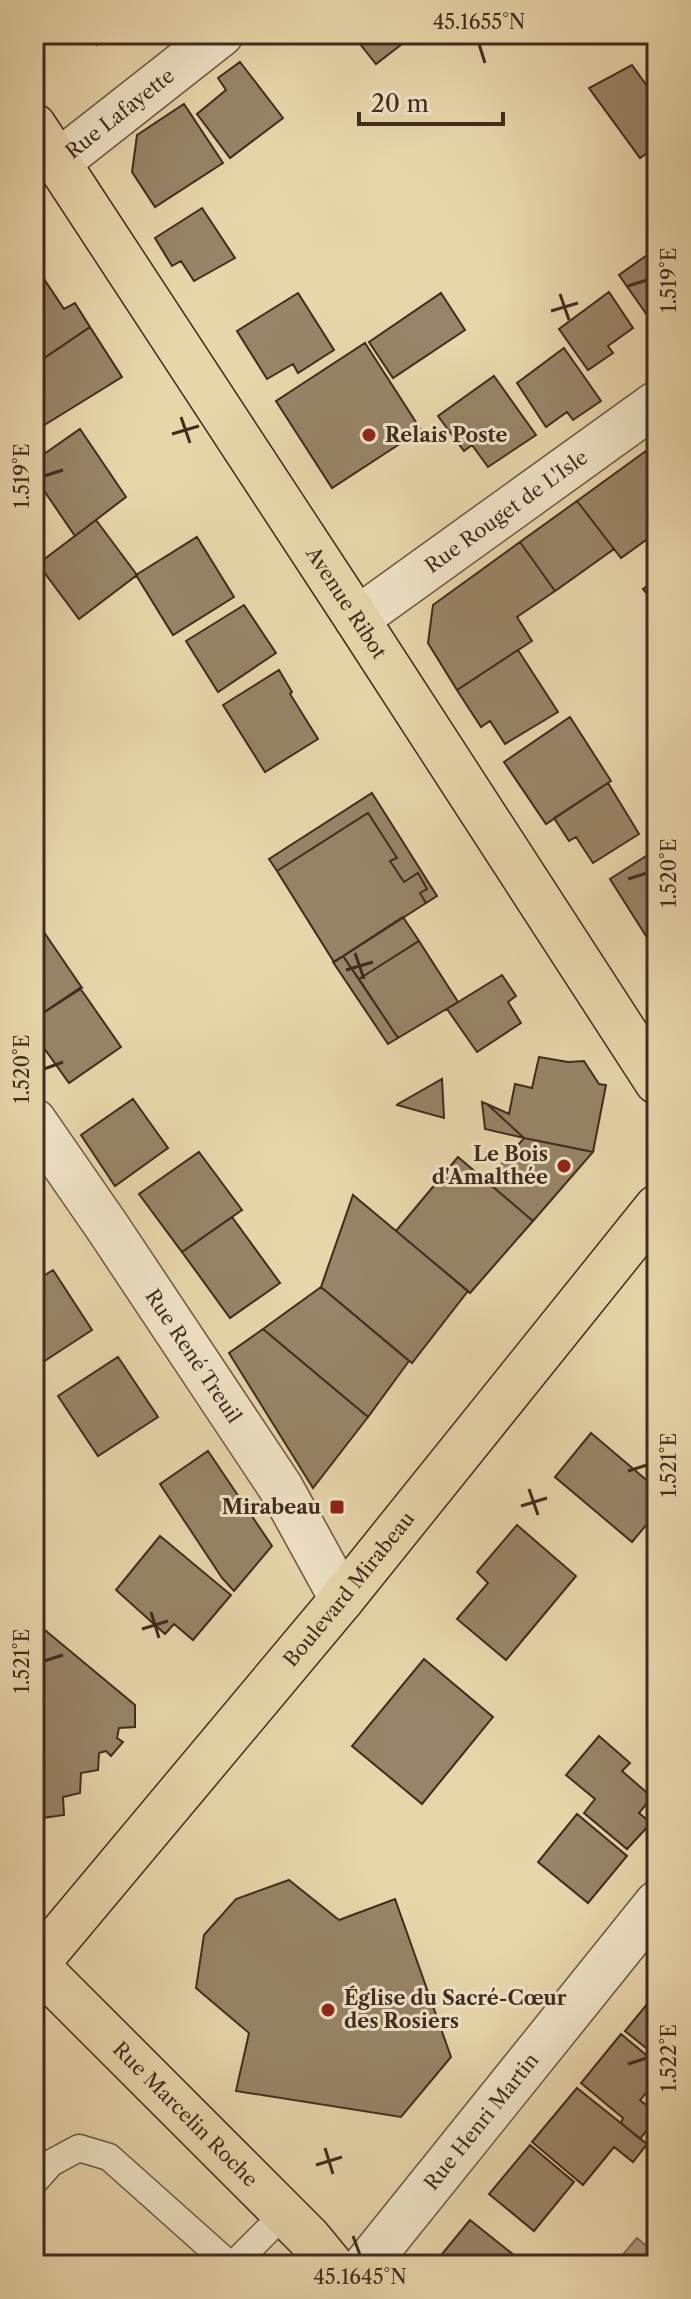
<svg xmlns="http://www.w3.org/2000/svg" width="691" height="2299" font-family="'Libre Caslon Text',serif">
	<rect width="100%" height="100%" fill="#e8d6ab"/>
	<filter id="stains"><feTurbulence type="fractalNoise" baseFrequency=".0025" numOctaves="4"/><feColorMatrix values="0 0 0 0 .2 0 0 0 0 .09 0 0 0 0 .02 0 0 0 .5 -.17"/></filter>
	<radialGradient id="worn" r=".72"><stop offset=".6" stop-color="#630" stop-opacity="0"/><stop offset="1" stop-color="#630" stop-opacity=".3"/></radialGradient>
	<path fill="#af9c7b" stroke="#836f56" stroke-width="2" d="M637,2238L657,2255V2259L652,2265H614Z"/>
	<path fill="#988468" stroke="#412b1f" stroke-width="2" d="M90,34H115L97,45Z
		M352,34H415L376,64Z
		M240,62L283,118L230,158L197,114L226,90L218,78Z
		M632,65L657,100V146L640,158L589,88Z
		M184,104L223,163L155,207L132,172L137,135Z
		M202,208L235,258L194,281L181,261L172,266L155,238Z
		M657,248V322L654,325L619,275Z
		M44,279L64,309L75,303L90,327L34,365V286Z
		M609,292L633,328L608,346L613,353L588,370L559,329Z
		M298,293L334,350L298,373L293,364L267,379L237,331Z
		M441,293L465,330L393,378L369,342Z
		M90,327L122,377L38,429L34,423V365Z
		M365,343L421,430L332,488L276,401Z
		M564,348L601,401L573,420L567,412L546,427L517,383Z
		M494,376L536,435L488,467L472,445L464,451L438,416Z
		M80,429L126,497L75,536L34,476V461Z
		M657,443V532L621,558L577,501Z
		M577,501L614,549L555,591L520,542Z
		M96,520L137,575L79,619L38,564Z
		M197,537L234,597L173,635L136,575Z
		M520,542L555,591L517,617L532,641L457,690L428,643L433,605Z
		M657,579V607L643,589Z
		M244,605L276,653L218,692L186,641Z
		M518,650L558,712L505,744L490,721L481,727L457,690Z
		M279,670L292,692L290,694L318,739L265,772L223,705Z
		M570,717L611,781L546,824L504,762Z
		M608,783L639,834L593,863L576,837L569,841L554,818Z
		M372,793L437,896L426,903L420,893L427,889L418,873L404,882L390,861L397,858L368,813L277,871L269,859Z
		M368,813L397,858L390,861L404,882L418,873L427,889L420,893L426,903L334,962L277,871Z
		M657,849V933L648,939L610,879Z
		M403,917L419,941L359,979L343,956Z
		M35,919L82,988L34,1019V920Z
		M657,933V953L648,939Z
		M419,941L458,1002L398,1038L359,979Z
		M343,956L398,1038L388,1044L333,962Z
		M502,975L516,996L508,1002L521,1023L477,1052L447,1009Z
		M80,988L121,1047L69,1083L34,1034V1019Z
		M539,1057L568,1062L584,1061L599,1084L606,1085L593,1152L524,1138L487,1104L509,1114L515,1084L532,1088Z
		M442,1079L444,1118L397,1105L398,1104Z
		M133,1099L168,1148L115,1186L81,1135Z
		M482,1102L487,1104L524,1138L485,1129Z
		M524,1138L593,1152L533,1221L487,1182Z
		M199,1152L242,1210L182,1252L139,1194Z
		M458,1157L533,1221L470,1293L396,1231Z
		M353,1195L468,1291L412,1363L321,1287Z
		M232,1217L280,1283L230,1318L182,1252Z
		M53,1270L92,1330L34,1368V1282Z
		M321,1287L409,1361L368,1417L263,1329Z
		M263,1329L368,1417L313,1488L229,1353Z
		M118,1357L158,1417L98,1456L58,1396Z
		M591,1433L657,1489V1512L632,1542L555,1477Z
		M208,1451L272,1546L234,1591L222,1578L160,1484Z
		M517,1525L576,1576L506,1660L457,1619L488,1583L477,1572Z
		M160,1536L231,1595L193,1640L174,1624L165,1634L116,1590Z
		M34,1621L135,1705V1727L119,1728L117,1738L123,1742L111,1756L106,1751L99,1753L98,1770L81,1773L80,1793L63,1797L64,1815L43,1818L34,1829Z
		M424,1659L493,1717L422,1804L352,1746Z
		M599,1736L630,1763L622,1771L652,1797L639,1813L651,1823L627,1849L584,1813L595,1799L566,1775Z
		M577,1814L627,1856L588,1903L538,1862Z
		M289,1880L339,1920L395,1899L451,2057L401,2117L236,2091L249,2033L196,1988L204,1935L236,1899Z
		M657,1992V2057L625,2031Z
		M621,2034L657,2064V2080L640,2100L657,2114V2117L640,2139L621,2123L623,2118L581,2083Z
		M577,2088L647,2144L633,2162L614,2147L583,2185L532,2142Z
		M530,2145L574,2182L534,2231L489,2194Z
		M470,2220L515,2256L508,2265H433Z"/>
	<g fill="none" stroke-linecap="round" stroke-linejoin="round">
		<defs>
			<path id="service" d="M34,2182L51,2163L79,2148L109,2157L230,2265
				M233,2265L285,2213"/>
			<g id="minor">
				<path id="s1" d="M57,163L221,34"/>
				<path id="s2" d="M357,619L657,403"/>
				<path id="s3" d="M34,1121L108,1228L281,1488L342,1599"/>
				<path id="s4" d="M366,2265L657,1903"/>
			</g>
			<g id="primary">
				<path id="s5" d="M34,126L357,619L657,1082"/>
				<path id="s6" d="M34,1963L308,2237L331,2265"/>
				<path id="s7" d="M34,1967L342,1599L657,1207"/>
			</g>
		</defs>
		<use href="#service" stroke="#6b5642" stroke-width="29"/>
		<use href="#minor" stroke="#6b5642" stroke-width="47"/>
		<use href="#primary" stroke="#412b1f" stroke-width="47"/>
		<use href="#service" stroke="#f0e4c8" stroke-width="26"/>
		<use href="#minor" stroke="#f0e4c8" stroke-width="44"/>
		<use href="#primary" stroke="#e8d6ab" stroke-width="44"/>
	</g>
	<path fill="none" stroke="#412b1f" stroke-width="3" d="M479,44L485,63M628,286L647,280M560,294L569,320M551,311L578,303M181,417L190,443M172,434L199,426M44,476L63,470M628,879L647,873M355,953L364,979M346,970L373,962M44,1069L63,1062M628,1471L647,1465M529,1489L538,1515M521,1506L547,1498M151,1612L159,1638M142,1629L168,1621M44,1661L63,1655M628,2064L647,2058M325,2148L333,2174M316,2165L342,2157M353,2236L360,2255"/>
	<g fill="#8f2418" stroke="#f0e4c8" stroke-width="3">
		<circle cx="369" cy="435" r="8"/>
		<circle cx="564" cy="1166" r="8"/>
		<rect x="329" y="1499" width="16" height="16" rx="4"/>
		<circle cx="328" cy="2010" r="8"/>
	</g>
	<g text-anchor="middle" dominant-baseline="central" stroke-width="6" stroke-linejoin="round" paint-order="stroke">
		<g font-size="20" fill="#412b1f" stroke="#f0e4c8">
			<text stroke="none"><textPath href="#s1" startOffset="80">Rue Lafayette</textPath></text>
			<text stroke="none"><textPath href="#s2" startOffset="184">Rue Rouget de L'Isle</textPath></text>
			<text stroke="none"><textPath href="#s5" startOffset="570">Avenue Ribot</textPath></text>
			<text stroke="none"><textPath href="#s3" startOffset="284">Rue René Treuil</textPath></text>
			<text stroke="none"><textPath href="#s7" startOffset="492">Boulevard Mirabeau</textPath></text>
			<text stroke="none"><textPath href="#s6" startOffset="214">Rue Marcelin Roche</textPath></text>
			<text stroke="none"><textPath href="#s4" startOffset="184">Rue Henri Martin</textPath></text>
		</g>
		<g font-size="20" font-weight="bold" fill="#412b1f" stroke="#f0e4c8" text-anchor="start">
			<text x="385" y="435">Relais Poste</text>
			<text x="548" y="1154" text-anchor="end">Le Bois<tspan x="548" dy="23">d'Amalthée</tspan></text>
			<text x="321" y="1507" text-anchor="end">Mirabeau</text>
			<text x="344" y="1998">Église du Sacré-Cœur<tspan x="344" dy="23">des Rosiers</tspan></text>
		</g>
	</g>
	<rect width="691" height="2299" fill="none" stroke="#e8d6ab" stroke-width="88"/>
	<path d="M359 112v12h144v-12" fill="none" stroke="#412b1f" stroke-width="4"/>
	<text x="371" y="112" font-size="24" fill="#412b1f" stroke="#f0e4c8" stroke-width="6" paint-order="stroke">20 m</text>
	<rect x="44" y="44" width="603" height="2211" fill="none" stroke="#412b1f" stroke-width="3"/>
	<g font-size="20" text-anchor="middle" fill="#412b1f">
		<text x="479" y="29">45.1655°N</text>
		<text transform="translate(669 280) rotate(-90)" y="7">1.519°E</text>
		<text transform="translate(22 476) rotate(-90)" y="7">1.519°E</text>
		<text transform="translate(669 873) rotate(-90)" y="7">1.520°E</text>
		<text transform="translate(22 1069) rotate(-90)" y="7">1.520°E</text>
		<text transform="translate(669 1465) rotate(-90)" y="7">1.521°E</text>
		<text transform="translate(22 1661) rotate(-90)" y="7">1.521°E</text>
		<text transform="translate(669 2058) rotate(-90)" y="7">1.522°E</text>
		<text x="360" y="2284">45.1645°N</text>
	</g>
	<rect width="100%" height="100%" filter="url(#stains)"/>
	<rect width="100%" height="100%" fill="url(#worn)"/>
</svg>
